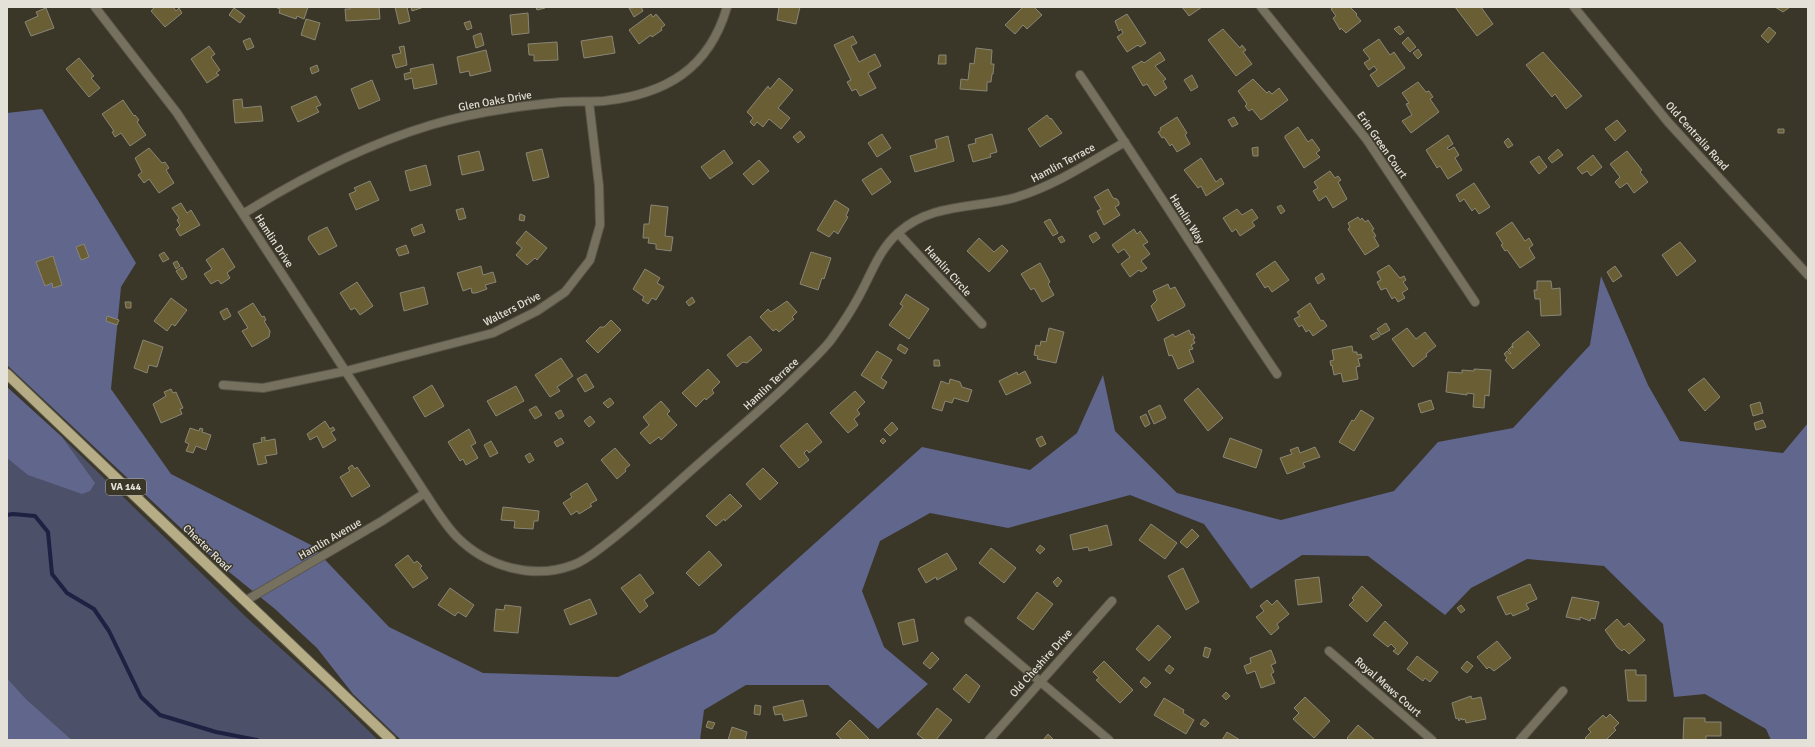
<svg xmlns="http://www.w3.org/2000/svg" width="1815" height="747" font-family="Signika,sans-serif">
	<rect width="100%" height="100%" fill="#3a3628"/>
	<path fill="#4c5069" d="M7,387L62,437L246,617L328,691L378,740H72L26,699L7,678Z"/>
	<path fill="#61668d" d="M42,109L136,263L121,287L111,389L171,474L311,545L389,627L483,673L618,677L715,633L922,447L1030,470L1077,433L1103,375L1115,431L1177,493L1281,520L1394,491L1438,442L1513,428L1590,345L1601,276L1648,385L1680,441L1783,453L1808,423V740H1771L1766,729L1705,694L1674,697L1663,624L1604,566L1527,559L1471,588L1445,615L1368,556L1302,555L1251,589L1204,524L1130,495L1008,528L930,513L880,541L862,591L884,647L928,684L878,729L828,685H746L704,710L700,740H401L353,694L317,648L275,609L218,563L7,365V113Z
		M7,387L62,437L95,483L90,491L82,494L28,475L7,458Z
		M7,678L26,699L72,740H7Z"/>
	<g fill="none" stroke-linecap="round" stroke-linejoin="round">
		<path stroke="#1e2142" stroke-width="4" d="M7,515L13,514L35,516L48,532L52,574L67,593L94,609L109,631L141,697L160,715L216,732L257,740"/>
	</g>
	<path fill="#695e34" stroke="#8a8676" d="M155,7H173L176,11L179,8L182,13L165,27L151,11Z
		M275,7H308L304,19L297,16L296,19L279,13L280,9Z
		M350,7H379L380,19L346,21L345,9H350Z
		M395,7H407L410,21L399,24Z
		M411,7H424L412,11Z
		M536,7H544L545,8L537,10Z
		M641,7L643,11L634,17L629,8Z
		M779,7H800L796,24L777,20Z
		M1023,7H1034L1042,15L1027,29L1023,25L1015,34L1005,25Z
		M1182,7H1202L1189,16Z
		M1334,7H1350L1357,14L1356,15L1361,21L1346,33L1341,28L1340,30L1333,18L1336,16L1331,9Z
		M1455,7H1481L1493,24L1477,36Z
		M1775,7H1790L1783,12Z
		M46,8L54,28L31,36L25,22L38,16L36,12Z
		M234,8L245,16L240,23L229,15Z
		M528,13L529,33L512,35L510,15Z
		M651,14L653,17L656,14L665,25L661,28L662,30L652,37L651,35L639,44L629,30Z
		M1127,14L1146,43L1140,47L1138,45L1127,52L1117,37L1123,33L1121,29L1119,31L1115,21Z
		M306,19L320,23L315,40L301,35Z
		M470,21L472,28L467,30L464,23Z
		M1399,26L1404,32L1400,35L1394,29Z
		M1769,27L1776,33L1768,43L1761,36Z
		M1223,29L1240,48L1242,45L1246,50L1243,52L1252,64L1236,76L1208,40Z
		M481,33L484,45L476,48L473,36Z
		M612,36L615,53L584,58L581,41Z
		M853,36L857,43L851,46L859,62L875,54L881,66L868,73L876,88L860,96L856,89L852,91L847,82L851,80L834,45Z
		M1408,37L1416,47L1410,52L1402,43Z
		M250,38L254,47L247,50L243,41Z
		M1379,39L1390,55L1394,52L1405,68L1378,87L1370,75L1377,70L1374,66L1369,70L1364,63L1370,59L1363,50Z
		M557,42L558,60L534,61V55H529L528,44Z
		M209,46L215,54L211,57L220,70L216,73L219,75L207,83L191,59Z
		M404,46L407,65L396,68L392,55L401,53L399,47Z
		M976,48L992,50L991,64H994L993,74H992L991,82H987V91L960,89L961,79L968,80L970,63L974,64Z
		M1418,49L1422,55L1418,59L1413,53Z
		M486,50L491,71L470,76L469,71L460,73L457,57Z
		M1160,52L1165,60L1155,66L1166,79L1163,81L1167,88L1155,96L1147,84L1143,86L1132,67L1142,61L1144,63Z
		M1543,52L1582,96L1566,109L1555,94L1552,97L1526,65Z
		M939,55H946V64H938Z
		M79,58L94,76L91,78L100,88L89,97L66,69Z
		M433,64L437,84L414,89L412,78L405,80L404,74L411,72L410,69Z
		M317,65L319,71L312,74L310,68Z
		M1192,75L1198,87L1191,91L1184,80Z
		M779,78L793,90L778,108L790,118L781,129L769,119L763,127L757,122L754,126L750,122L753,118L747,112L768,86L770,89Z
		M1253,79L1267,93L1269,91L1272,94L1279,88L1288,100L1261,120L1252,109L1249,111L1245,106L1247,104L1238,91Z
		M372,80L380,100L359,109L351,89Z
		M1418,82L1426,92L1429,91L1433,97L1430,99L1439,112L1411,133L1402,121L1412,115L1406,104L1409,103L1402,93Z
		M316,96L321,105L316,107L319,112L298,122L291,107Z
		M242,99L243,108L261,106L263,121L235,123L233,100Z
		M123,100L134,116L135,115L139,120L137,122L146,135L130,146L121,133L115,137L112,132L114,131L102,114Z
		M1047,115L1050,119L1051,118L1062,133L1040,147L1028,129Z
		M1177,117L1187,133L1185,135L1190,144L1177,152L1172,144L1170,146L1164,137L1162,138L1158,132L1161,130L1160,128Z
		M1234,117L1238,124L1232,127L1228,120Z
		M1617,120L1626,131L1615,141L1605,129Z
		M1298,127L1308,142L1312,139L1320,150L1316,153L1320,157L1304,168L1285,138V136Z
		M1778,129H1784V133H1778Z
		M800,131L805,137L798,143L793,137Z
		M882,134L891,148L877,157L868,143Z
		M992,134L997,152L990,154L991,157L973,162L968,145L976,143L975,139Z
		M1448,135L1453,144L1447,148L1449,150L1454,147L1459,155L1455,158L1462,170L1448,179L1440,166L1437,168L1426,150Z
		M948,136L954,161L915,172L910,156L937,148L935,140Z
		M1508,138L1513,145L1508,148L1504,142Z
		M1258,147V156H1253L1252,148Z
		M149,148L162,163L165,162L169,168L166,170L174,183L159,193L149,179L144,183L138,175L142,172L135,158Z
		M542,149L549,177L533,181L526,153Z
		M1558,149L1563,155L1552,163L1548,158Z
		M724,150L733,163L710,179L701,167Z
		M479,151L484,170L462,175L458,156Z
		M1627,151L1642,170L1640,172L1648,182L1634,193L1627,183L1620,188L1615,182L1620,177L1610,164Z
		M1593,155L1602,167L1591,176L1587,171L1582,174L1577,168Z
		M1539,156L1547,167L1539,174L1530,162Z
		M1201,158L1216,182L1221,178L1224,184L1206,196L1201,186L1198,188L1184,170Z
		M759,160L769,171L753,185L743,174Z
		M426,165L431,185L410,191L405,171Z
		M881,168L891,182L872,195L862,180Z
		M1330,171L1335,178L1338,176L1341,180L1338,182L1347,199L1333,208L1326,196L1319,201L1313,191L1318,188L1314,182Z
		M370,181L379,200L356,210L349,194L356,191L354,188Z
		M1474,183L1490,207L1479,214L1475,208L1472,211L1464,199L1460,202L1456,195Z
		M1108,189L1113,198L1117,199L1119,202V205L1115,207L1120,215L1104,225L1097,211L1101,209L1094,197Z
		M835,200L849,209L846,216L848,217L838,234L834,231L829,237L817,230Z
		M181,203L187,213L191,210L200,225L180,236L176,229L180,225L177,220L179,218L172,208Z
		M651,205L668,207L665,236L673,237L671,251L656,249V244L648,243L649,238H643L644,224H649Z
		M1281,205L1285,211L1281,214L1277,207Z
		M463,208L466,218L459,220L456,210Z
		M1237,209L1242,215L1252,209L1258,218L1252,222L1255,226L1240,236L1236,229L1232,232L1223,218Z
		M520,214L525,216L524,221L519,220Z
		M1358,217L1360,220L1362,218L1365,222L1368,220L1374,229L1372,230L1376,236L1374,237L1379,246L1365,255L1348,229L1350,227L1348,223Z
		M1050,219L1058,233L1053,236L1044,222Z
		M1512,222L1525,241L1529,238L1533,245L1529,248L1535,258L1520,268L1507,250L1505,251L1501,245L1503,244L1496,233Z
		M422,224L425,232L414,236L411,229Z
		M327,227L337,246L319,255L308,239L309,236Z
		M1134,229L1137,234L1140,231L1148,242L1143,245L1150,254L1141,261L1147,268L1141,272L1139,270L1130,277L1121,264L1130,257L1124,249L1118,253L1112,245Z
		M526,231L547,248L537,260L535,258L527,265L516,255L522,248L516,243Z
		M1096,232L1100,238L1093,243L1089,236Z
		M1062,236L1065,241L1061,243L1058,238Z
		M979,238L994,252L1002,245L1008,251L989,272L967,251Z
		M1680,242L1696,261L1677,276L1662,255Z
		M84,244L89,257L81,260L76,247Z
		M406,245L409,253L399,256L396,249Z
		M223,248L235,267L227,273L230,278L221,284L218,280L211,284L204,274L212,269L206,260Z
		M164,252L169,259L163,262L159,255Z
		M811,252L831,258L824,279L822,278L818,290L800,284Z
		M53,256L62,285L53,288L52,283L45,286L36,262Z
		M177,261L180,266L176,269L173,263Z
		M1275,261L1289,280L1272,292L1268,286L1265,288L1256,274Z
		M1040,263L1050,282L1048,284L1054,295L1042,302L1034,288L1031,290L1021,274Z
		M1389,265L1400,278L1404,276L1406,280L1403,282L1408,289L1402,293L1405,298L1398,302L1395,297L1392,299L1386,288L1381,290L1377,282L1381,280L1377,272Z
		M481,266L483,275L493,272L496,282L485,285L487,289L476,293H472L471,288L463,291L457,273Z
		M1615,266L1622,276L1613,282L1607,272Z
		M182,267L187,277L182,280L176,271Z
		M645,269L660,278L657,283L664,287L656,300L652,298L648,304L642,300L644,297L633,289Z
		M1322,273L1325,279L1318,284L1315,278Z
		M1537,281H1551L1552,289L1560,288L1561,315L1541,316L1540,299H1535L1534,290H1537Z
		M357,282L373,306L360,315L355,308L351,310L340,293Z
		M1168,284L1170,289L1175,287L1185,305L1184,307L1158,321L1151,306L1157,300L1153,291Z
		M424,287L428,304L404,311L400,293Z
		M906,294L929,309L909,339L889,325L903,306L900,304Z
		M692,297L695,302L689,306L686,302Z
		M171,298L187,310L175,326L172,324L167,331L154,321Z
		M787,301L797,312L792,317L794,319L779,332L776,329L773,331L760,317L768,309L771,312Z
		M125,302H131V308H126Z
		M253,303L262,317L264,316L266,320L264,321L270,331L269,337L252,347L242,331L248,328L238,312Z
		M1310,303L1321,321L1323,320L1327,326L1313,336L1309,330L1306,332L1302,325L1299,327L1294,319L1300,316L1297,312Z
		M227,308L231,316L224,320L220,312Z
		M107,316L119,320L117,325L106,321Z
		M611,320L621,330L598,353L586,341L600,327H604Z
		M1386,323L1390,330L1381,335L1377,329Z
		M1049,328L1064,332L1056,363L1037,359L1038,356L1034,355L1036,345L1040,346L1041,341L1046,342Z
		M1407,328L1416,339L1425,332L1436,346L1426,354L1427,356L1413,367L1392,339Z
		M1189,330L1191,335L1193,334L1195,338L1193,339L1195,343L1191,345L1193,349L1189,350L1194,362L1178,369L1172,355L1169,356L1164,339L1173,334L1175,337Z
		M1528,331L1540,345L1513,369L1505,360L1507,358L1504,354L1507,351L1510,354L1511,353L1508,350L1512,346L1513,348L1512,344Z
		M1377,332L1380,336L1373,340L1370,336Z
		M750,336L762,350L747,363L743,362L737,367L727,355Z
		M143,340L163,347L157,367L149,365L147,373L134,368Z
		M900,344L908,349L905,354L897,349Z
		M1352,346L1353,352H1357V355L1361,354L1362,358L1358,359L1360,366L1356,367L1358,379L1343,382L1341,373L1334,375L1332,365L1331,366L1330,361L1334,360L1332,350Z
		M877,351L892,360L881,378L887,382L883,389L861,375Z
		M561,358L573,376L557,387L560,391L550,397L535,375Z
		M934,360H939L940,366H934Z
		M708,369L720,382L712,390L714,393L706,400L705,398L696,407L682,393Z
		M1474,369L1491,370L1489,396L1485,395L1484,408L1473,407L1474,394L1467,393V395L1446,392L1448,372L1462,373V370L1474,371Z
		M1025,371L1031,383L1006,395L999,381L1017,372L1018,375Z
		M586,374L594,387L585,392L577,379Z
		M1704,378L1720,397L1705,411L1688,390Z
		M950,379L960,382L962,387L972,390L968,402L954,398L952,403L945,401L942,411L932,408L941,381L949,384Z
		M432,385L444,406L425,417L413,397Z
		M516,386L524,401L496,416L487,401Z
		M1198,388L1223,418L1208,431L1184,400Z
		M171,389L173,393L176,392L183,408L180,409L182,414L161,423L153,404L166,396L164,392Z
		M855,391L865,402L857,410L860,414L854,419L858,425L848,433L830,413Z
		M610,398L614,403L608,408L603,403Z
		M1431,400L1434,409L1421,413L1418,404Z
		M661,401L670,411L667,414L677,425L661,440L659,437L650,444L640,433L649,425L643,417Z
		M1760,402L1763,413L1753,416L1750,405Z
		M1160,405L1166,418L1154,424L1148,411Z
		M536,406L542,415L535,419L529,410Z
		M561,410L564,416L559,419L555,413Z
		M1361,410L1374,418L1354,451L1339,442L1352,420L1354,421Z
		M1146,414L1150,424L1145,427L1140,417Z
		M590,416L595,422L589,427L584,421Z
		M1763,420L1766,427L1756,430L1754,423Z
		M325,421L330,429L333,427L335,430L331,432L336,440L323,448L317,436L310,440L307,434Z
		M892,422L898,429L890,436L884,430Z
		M807,423L822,442L809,453L807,450L804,453L809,460L799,468L780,446Z
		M190,428L199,431L200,428L203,429L202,432L211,435L206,450L196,446L193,453L186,451L189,444L185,442Z
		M469,429L476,443L471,446L478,458L466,465L463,459L460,461L448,442Z
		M1042,436L1046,444L1040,447L1036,439Z
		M265,437V441L275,439L277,454L265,456L267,463L258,465L253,444L262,442L261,438Z
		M561,438L564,443L557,447L554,442Z
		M883,438L886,441L883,444L880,441Z
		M1230,438L1262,450L1256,468L1223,457Z
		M491,441L498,453L490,457L484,445Z
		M1298,447L1300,453L1315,447L1320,457L1303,463L1305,467L1287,474L1280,458L1292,454L1290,450Z
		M615,448L630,465L625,469L626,471L617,479L601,460Z
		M530,453L534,460L529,463L525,456Z
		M352,465L355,469L357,467L370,486L352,497L340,477L350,471L348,468Z
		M763,468L778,483L760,500L746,484Z
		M587,483L597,500L590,504L592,506L579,514L577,511L571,515L563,503L572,497L570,494Z
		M730,494L742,506L725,521L724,519L716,526L706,516Z
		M503,507L539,511L538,521H534L533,529L514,528L515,521L501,520Z
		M1151,524L1177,543L1165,559L1139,540Z
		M1107,525L1112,545L1089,551L1088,547L1073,550L1070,535Z
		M1192,529L1199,536L1187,548L1180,542Z
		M1040,545L1045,549L1040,554L1036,550Z
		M991,548L1016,568L1004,583L979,563Z
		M709,551L722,565L699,586L686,573Z
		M947,553L957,569L937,580L936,577L926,583L918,569Z
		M408,555L414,563L417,561L422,566L420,568L428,578L413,588L395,565Z
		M1183,568L1199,602L1186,610L1168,576Z
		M640,574L654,593L644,600L648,606L640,613L621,588Z
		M1058,577L1062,581L1057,587L1053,582Z
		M1319,577L1322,602L1298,605L1295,580Z
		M1530,584L1537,599L1526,604L1529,609L1513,616L1511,613L1506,615L1497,597Z
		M1362,586L1382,605L1367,622L1349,605L1354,600L1352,598Z
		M450,588L474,605L466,617L458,612L455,616L438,605Z
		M1037,592L1053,604L1033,630L1017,618Z
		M1572,597L1599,602L1595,619L1591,618L1590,621L1580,617V620L1566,617Z
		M590,599L597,614L570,625L564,610Z
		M1267,600L1272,605L1277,600L1289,614L1277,624L1279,628L1271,635L1256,617L1264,611L1260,606Z
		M505,605L521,607L518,633L494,631L496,609L504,610Z
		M1461,605L1465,610L1461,613L1457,608Z
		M914,619L918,641L903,645L898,623Z
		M1617,619L1624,627L1629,623L1645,640L1629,654L1624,649L1622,651L1617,647L1605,630Z
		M1385,621L1408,643L1398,655L1393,651L1396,649L1391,644L1388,647L1373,635Z
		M1158,625L1171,637L1149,661L1136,649Z
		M1497,641L1511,658L1494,671L1489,667L1487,669L1477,657Z
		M1205,647L1211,649L1208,658L1203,656Z
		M1271,650L1276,663L1271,665L1274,672L1271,674L1275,683L1261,688L1255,671L1247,674L1244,666L1251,663L1250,658Z
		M932,652L939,659L930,669L923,663Z
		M1417,656L1438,672L1430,682L1425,678L1423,681L1407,669Z
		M1104,661L1133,690L1120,703L1096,680L1099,678L1093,672Z
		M1467,661L1473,666L1467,673L1461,668Z
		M1169,665L1174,669L1170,674L1165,670Z
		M1625,670H1636V675H1646V701H1628Z
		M966,674L980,686L969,703L953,689Z
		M1144,677L1151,683L1146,688L1140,682Z
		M1226,692L1230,696L1226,700L1222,696Z
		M1471,696L1472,699L1481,697L1486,719L1466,723L1465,719L1462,720L1461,718L1459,721L1458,718L1456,719L1452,703Z
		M1305,697L1330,721L1314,738L1293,719L1299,713L1294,708Z
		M1164,698L1184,710L1183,713L1194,720L1186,734L1154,715Z
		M803,700L807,716L784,721L782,714L775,715L773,707Z
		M755,705L761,706L760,715L754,714Z
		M937,708L952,720L936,740H925L917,734Z
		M1610,714L1619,723L1614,728L1616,730L1606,740H1587L1585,738L1591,732L1588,729L1603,715L1606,718Z
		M1684,718H1705V722H1721V736H1706V740H1683Z
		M1204,719L1209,723L1205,727L1200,724Z
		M850,720L870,740H842L836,734Z
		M708,721L715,723L712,729L706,727Z
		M1358,725L1375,740H1349L1347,738Z
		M732,727L747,732L745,740H728Z
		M1227,732L1240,740H1222Z
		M1048,734L1054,740H1043Z"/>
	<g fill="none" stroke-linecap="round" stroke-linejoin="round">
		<defs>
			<path id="minor" d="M95,7L177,113L425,493C435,508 445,525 457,537C487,567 533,580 573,565C587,560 599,549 611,540C643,515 672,487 703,460C732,434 762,409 790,382C804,368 819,355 831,340C841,326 850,313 858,298C871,275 878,251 898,233C932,202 976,209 1017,197C1056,185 1090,162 1125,142
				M1261,7L1367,140L1475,302
				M1080,75C1147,174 1210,275 1277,374
				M243,214C302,177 365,145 431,125C474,112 518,106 562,102C576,101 590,102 604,101C666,94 709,69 727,7
				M898,233L982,324
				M223,385L263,388L346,371L493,333L537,311L565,292L590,260L600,225L599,186L589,102
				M245,601L382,521L425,493
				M969,621L1109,740
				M1329,651L1432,740
				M989,740L1112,601
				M1520,740L1563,691"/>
			<path id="tertiary" d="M1574,7L1668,122L1808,275"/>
			<path id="primary" d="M7,374L391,740"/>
		</defs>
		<use href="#minor" stroke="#585548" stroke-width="10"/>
		<use href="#tertiary" stroke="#585548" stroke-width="10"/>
		<use href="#primary" stroke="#585548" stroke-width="12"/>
		<use href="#minor" stroke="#76715f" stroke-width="8"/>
		<use href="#tertiary" stroke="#76715f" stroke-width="8"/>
		<use href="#primary" stroke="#b6ac86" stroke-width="10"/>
	</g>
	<g text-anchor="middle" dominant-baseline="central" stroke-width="3" stroke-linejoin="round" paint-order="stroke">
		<rect fill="#3a3628" stroke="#b0aea3" stroke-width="1" x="106" y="479" width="40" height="16" rx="3"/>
		<g font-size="10" font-weight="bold" fill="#e3e1d8">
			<text x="126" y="487">VA 144</text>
		</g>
		<g font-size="11" fill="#e3e1d8" stroke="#3a3628">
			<text transform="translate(495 101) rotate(-10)">Glen Oaks Drive</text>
			<text transform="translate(1697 136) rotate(48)">Old Centralia Road</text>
			<text transform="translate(1382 145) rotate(55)">Erin Green Court</text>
			<text transform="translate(1063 163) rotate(-28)">Hamlin Terrace</text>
			<text transform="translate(1187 219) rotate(58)">Hamlin Way</text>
			<text transform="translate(274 241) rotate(57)">Hamlin Drive</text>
			<text transform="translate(948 271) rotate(48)">Hamlin Circle</text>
			<text transform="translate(512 309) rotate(-27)">Walters Drive</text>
			<text transform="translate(771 384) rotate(-43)">Hamlin Terrace</text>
			<text transform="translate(330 539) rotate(-30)">Hamlin Avenue</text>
			<text transform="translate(207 548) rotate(44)">Chester Road</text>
			<text transform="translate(1041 663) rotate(-48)">Old Cheshire Drive</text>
			<text transform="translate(1388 687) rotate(41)">Royal Mews Court</text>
		</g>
	</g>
	<rect width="1815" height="747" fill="none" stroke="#e3e1d8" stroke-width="16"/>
</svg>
